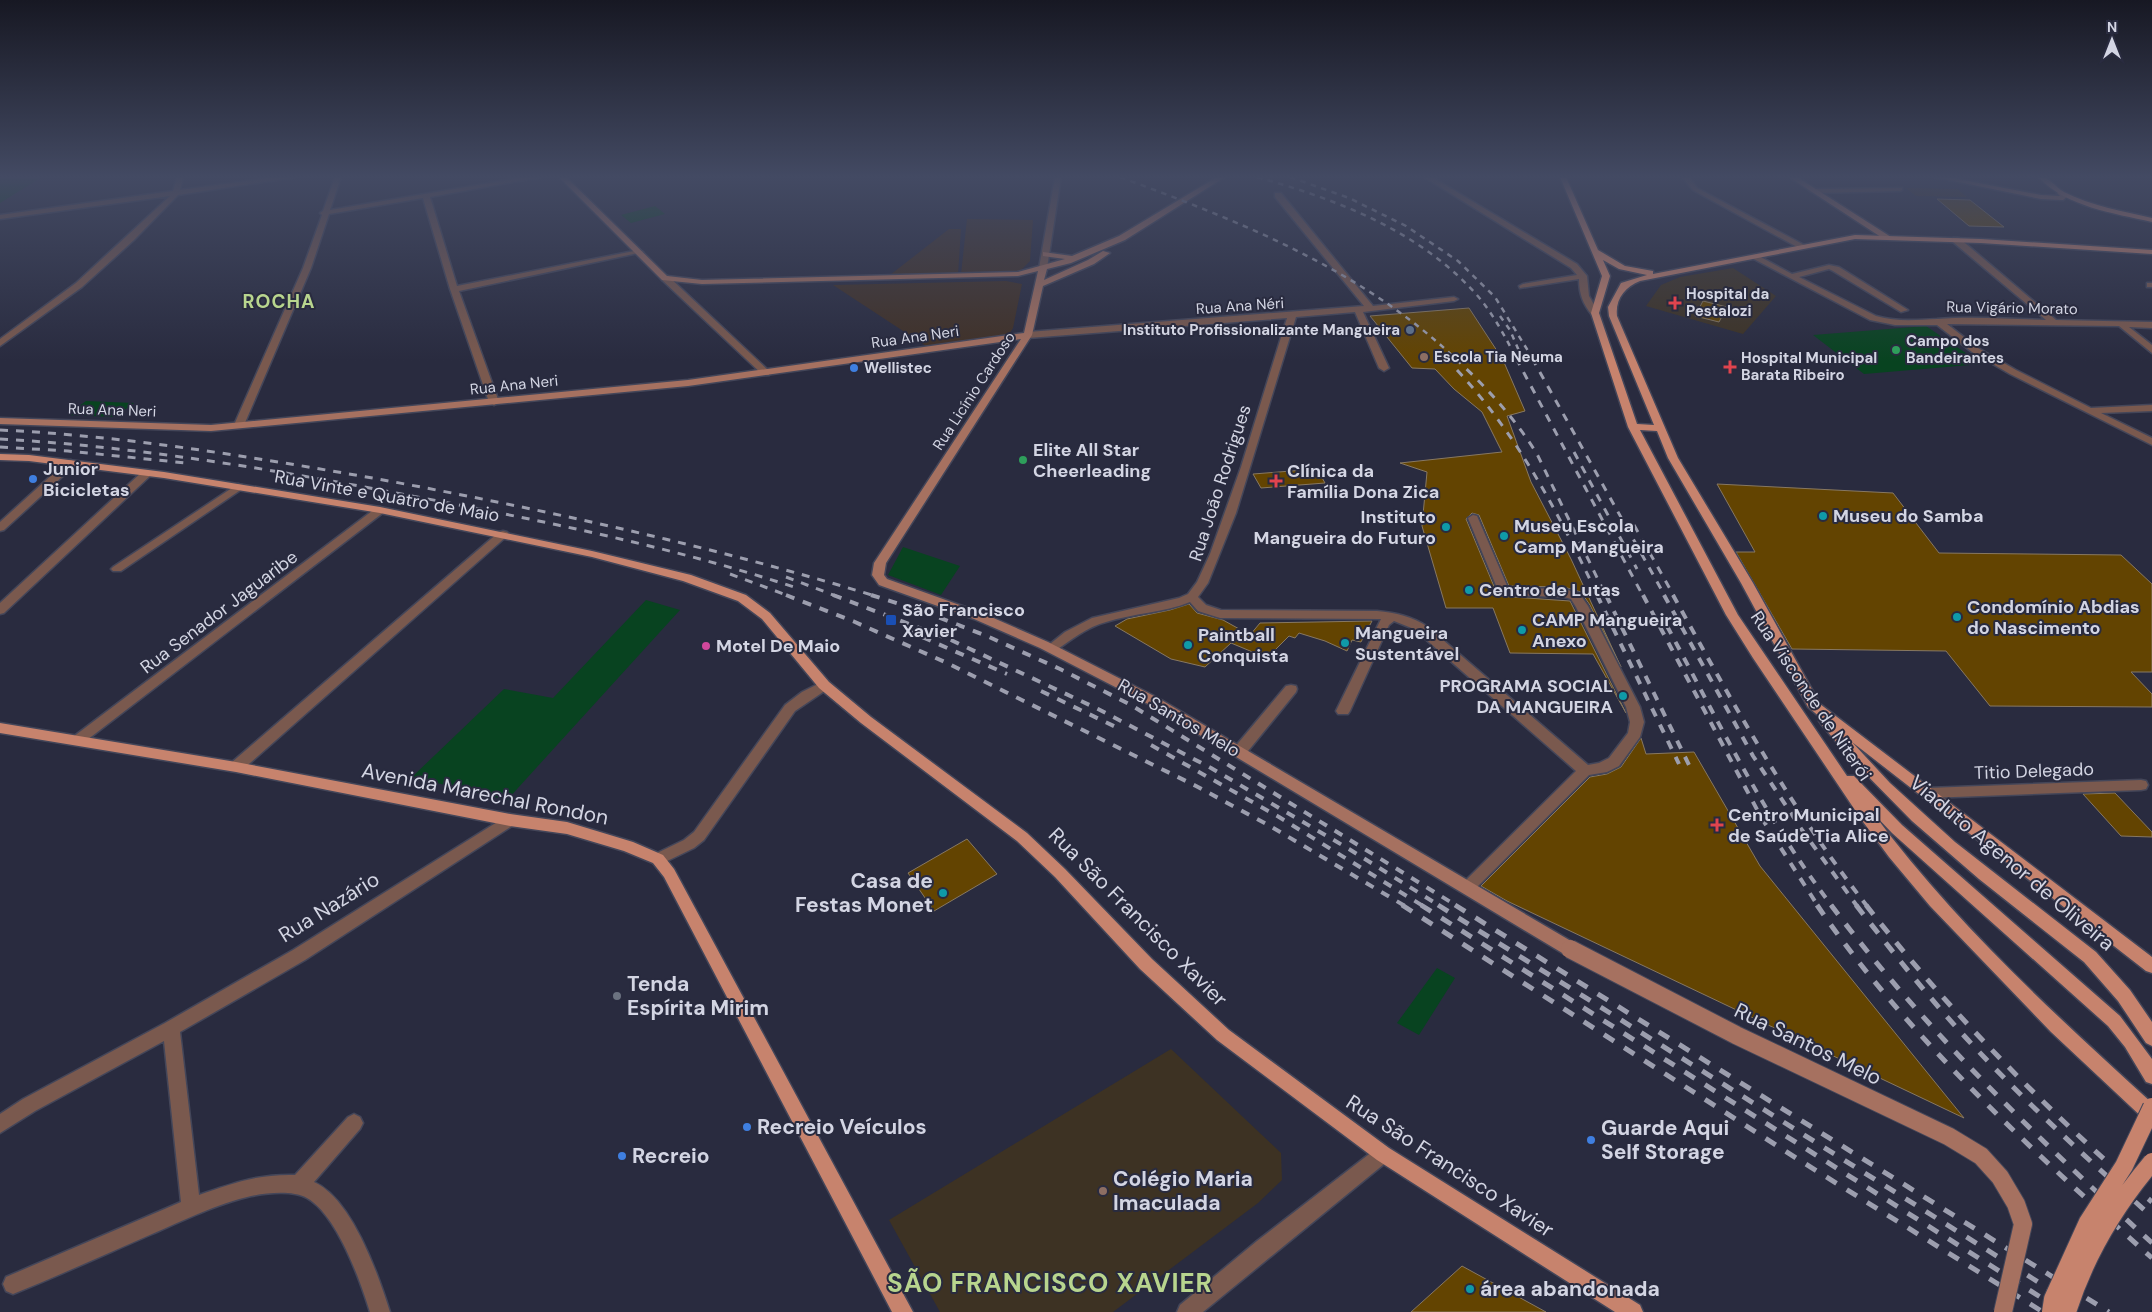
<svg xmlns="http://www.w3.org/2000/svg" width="2152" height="1312" font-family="'DM Sans',sans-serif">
	<rect width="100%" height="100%" fill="#292b3f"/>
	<path fill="#403025" d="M967,219L1033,220L1030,261L1018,273L961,274Z
		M949,229H961L958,275H890Z
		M1006,281L1022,284L1013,328L1008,336L926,346L833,285Z"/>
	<path fill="#3d3223" d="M1906,188L1957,189L1967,197L1916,196Z
		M1733,268L1776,296L1743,334L1646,306L1661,285L1680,277Z
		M1171,1049L1281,1153L1282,1180L1258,1203L1113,1312H940L889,1220Z"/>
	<path fill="#084320" d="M42,177L0,203V178Z
		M655,206L665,214L631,223L621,215Z
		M1926,326L1982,364L1864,374L1813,335Z
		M86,401L134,403L115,417L67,415Z
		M903,547L960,566L941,595L888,575Z
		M646,600L680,610L507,800L412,777L504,689L553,698Z
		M1437,968L1455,978L1419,1035L1397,1023Z"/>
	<path fill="#634401" stroke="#877862" d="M1937,199L1970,200L2004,227L1969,226Z
		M1703,301L1727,307L1719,322L1695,316Z
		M1469,308L1503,360L1525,411L1507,416L1531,482L1571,559L1621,667L1590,605L1581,592L1564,587L1509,586L1479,515L1472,513L1466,519L1498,596L1570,601L1626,713L1593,654L1510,653L1493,608H1446L1422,526L1427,472L1400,463L1502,452L1482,412L1454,389L1435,369L1412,368L1370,316Z
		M1317,469L1325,483L1261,488L1253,474Z
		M1717,484L1893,493L1939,553L2121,555L2152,584V672H2131L2152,694V707L1990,706L1946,651L1792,649L1736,552H1755Z
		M1189,604L1197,613L1223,620L1250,635L1260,623L1372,621L1361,642L1352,640L1347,651L1325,641L1299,633L1295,638L1289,636L1267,658L1231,643L1205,667L1171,659L1115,626L1127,619L1170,610Z
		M1641,738L1646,754L1694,752L1760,866L1964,1118L1507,901L1481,886L1590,777L1607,774L1621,767Z
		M2115,793L2152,832V837L2121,836L2083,794Z
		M967,839L997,874L934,911L908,873Z
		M1462,1266L1546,1312H1411Z"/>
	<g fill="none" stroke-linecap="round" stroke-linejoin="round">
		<defs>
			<path id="street" d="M177,177H183L180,190L277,177H296L178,195L134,240L82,287L0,346V339L76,283L170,196L0,219V215L173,191Z
				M335,177H341L330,210L525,177H541L430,197L457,286L639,250L643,252L459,291L499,402L494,405L489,402L450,289L423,198L329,214L311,268L244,425L239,428L236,427L234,425L303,268L322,215L320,213L323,211Z
				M1055,177H1061L1047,268L1043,270L1039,268Z
				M1424,177H1432L1577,264L1587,276L1589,296L1599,313L1598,315H1592C1583,304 1579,294 1579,279L1520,288L1519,286L1523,284L1577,275L1571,268Z
				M1682,177H1689L1697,188L1806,246L1799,248L1700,194L1693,190Z
				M1902,188V190L1900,191L1814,193L1810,191L1814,189Z
				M1275,193H1281L1373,306L1454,297L1458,299L1454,301L1363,312L1389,368L1384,371L1379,368L1355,312L1296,317L1236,513L1208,583L1198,597L1206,605L1221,610L1377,611C1396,613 1412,616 1428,627L1588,765L1599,763L1609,758L1628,733L1630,722L1626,707L1576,607L1571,599L1564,597L1500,595L1468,518L1473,515L1477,516L1508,588L1564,589L1579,593L1588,606L1640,707L1644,722L1640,737L1619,766L1607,772L1589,775L1472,892L1467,894L1462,892L1459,888L1462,884L1576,771L1414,629L1394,621L1389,625L1350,711L1348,714H1338L1336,711L1381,619L1220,618L1198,611L1190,602C1163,613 1134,613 1106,622C1087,627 1071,640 1055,651L1051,652L1045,648L1065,632L1092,618L1179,598L1188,594L1197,582L1210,554L1241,467L1287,318L1028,338L1024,335L1028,332L1364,306L1275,197Z
				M1953,238H1959L2056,320L2152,322V328L2129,327L2152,345V353L2119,326L1947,324L1978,348L2016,370L2091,408L2152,405V411L2101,413L2152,438V445L2010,374L1972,352L1937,325H1895L1870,320L1750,257L1757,255L1792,274L1829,265L1839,267L1908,310L1901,312L1833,271L1829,269L1799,277L1876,316C1897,322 1916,320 1937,319C1973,316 2010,319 2046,320L1953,242Z
				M662,276H668L769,371V375H763L662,280Z
				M2147,283H2152V287H2147Z
				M71,460L76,463L75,465L4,530L0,531V522L67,461Z
				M147,470L151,471L152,473L151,475L4,613L0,614V603L143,471Z
				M238,484L242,485L243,487L242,489L121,571H113L111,569L113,567Z
				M380,507L385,510L384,512L83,743H73L71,740L73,737L376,508Z
				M503,531L507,532L509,534L507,536L241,771H231L229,767L231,763L499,532Z
				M824,681L829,682L830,685L829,688L795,711L704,840L694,848L663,863L658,865L653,863L651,859L653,855L684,840L694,832L785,705L802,692Z
				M1291,685L1296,686L1297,689L1296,692L1244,756H1234L1232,752L1234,748L1286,686Z
				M2141,780L2146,781L2148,785L2146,789L2141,790L1928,798L1923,797L1921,793L1923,789L1928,788Z
				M510,814L515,816L517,820L515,824L305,960L180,1032L199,1195C234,1183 257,1174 295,1175L348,1117L354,1114L360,1117L363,1123L360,1129L314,1182C352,1199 378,1274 390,1312H370C360,1280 337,1215 307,1198C292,1190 267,1193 251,1196C217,1204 184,1220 152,1234C106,1254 60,1275 13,1294L6,1291L3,1284L6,1277L181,1202L164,1041L35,1111L0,1133V1114L23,1099L165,1023L293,950Z
				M1383,1145L1389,1148L1392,1154L1389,1160L1203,1312H1177L1180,1305L1257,1241L1377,1148Z"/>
			<path id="secondary" d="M559,177H566L667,276L702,280L1018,272L1065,259L1043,256V252L1072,256L1119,236L1217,177H1225L1125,240L1071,263L1047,269L1044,280L1088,260L1103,251L1110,253L1094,264L1043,286L1032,335L886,563L884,575L887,579L982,613L1048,642L1158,698L1576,944L1578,949L1576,954L1570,956L1564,954L1148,704L1040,648L974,619L879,585L872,575L874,563L1021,339L688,386L211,431L0,424V418L211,425L688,380L1024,333L1038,271L1018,276L702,284L662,280Z
				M1789,177H1797L1891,237L1884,239Z
				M1934,177H1948L2041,195L2060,196L2057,193L2061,191L2068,196L2063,200L2041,199Z"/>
			<path id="primary" d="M1560,177H1566L1598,250L1625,266L1653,271V274L1855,235L1981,239L2152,250V254L1981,243L1855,239L1640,281C1625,287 1615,299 1617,316L1678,458L1753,583L1820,704L2152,957V973L2146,971L1852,742L1890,783L1955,842L2096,952L2130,990L2152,1022V1046L2146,1043L2118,1001L2084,962L1979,879L1912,821L1850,758L1821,724L1819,721L1821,718L1808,707L1741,583L1668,458L1657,431L1640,430L1738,615L1847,776H1854L1902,825L2120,1016L2152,1059V1084L2146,1082L2125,1047L2108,1026L1892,833L1873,813C1953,921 2053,1013 2152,1103V1124L2146,1121L2051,1032L1930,906L1889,857L1861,819L1753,658L1726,615L1628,427L1591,313L1602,276ZM1603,260L1619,269L1647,275L1621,283L1608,307L1609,316L1654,425L1637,424L1599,313L1610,276Z
				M2038,177C2050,177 2054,186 2064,192C2091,206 2123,211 2152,218V222C2113,213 2067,207 2038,177Z
				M0,454L29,455L164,472L380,507L592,551L691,575L746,595L770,613L829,682L871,717L1027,833L1065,869L1152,959L1229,1030L1389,1148L1640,1305L1643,1312H1615L1377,1160L1217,1040L1140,969L1055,877L1017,841L861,723L819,688L762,619L738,601L683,581L592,557L380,513L164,478L29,461L0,460Z
				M0,723L236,762L510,814L567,822L633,842L663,855L674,869L913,1312H892L664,877L653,863L624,851L567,834L510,826L236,772L0,733Z"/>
		</defs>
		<use href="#street" stroke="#444659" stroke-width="3"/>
		<use href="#secondary" stroke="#444659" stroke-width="3"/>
		<use href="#primary" stroke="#444659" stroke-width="3"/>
		<use href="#street" fill="#7a594e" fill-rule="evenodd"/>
		<use href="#secondary" fill="#a67160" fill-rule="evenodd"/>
		<use href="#primary" fill="#c7836d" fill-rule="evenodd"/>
		<path stroke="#9c9eae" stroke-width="2.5" stroke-dasharray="5.5 5.5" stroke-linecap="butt" d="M1120,177C1241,222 1361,269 1456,359
			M1257,177C1338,200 1418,230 1476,294C1493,313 1505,337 1517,359
			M1290,177L1349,198L1406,226L1458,261L1495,297L1533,359
			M1500,316L1510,330L1519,351"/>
		<path stroke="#9c9eae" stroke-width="3" stroke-dasharray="8 8" stroke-linecap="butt" d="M1455,358C1486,387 1514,417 1537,454L1606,596
			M1516,358L1643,596
			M1532,358L1665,596
			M1457,370C1520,438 1558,513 1598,596
			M0,430C127,436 252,457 378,479C546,510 712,546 875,596
			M0,439C143,447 282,471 423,498C548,522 672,547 794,587
			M0,447L68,451L186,463
			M1574,452L1637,569
			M1634,525L1674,596
			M730,574L789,596
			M786,577L836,596"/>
		<path stroke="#9c9eae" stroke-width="4" stroke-dasharray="9 9" stroke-linecap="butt" d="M786,595L855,622L947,663L1196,786L1270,826L1405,906
			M833,595L951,640L1098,709L1211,768L1349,849L1440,906
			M871,595L925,612L989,637L1060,669L1131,705L1457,906
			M1597,595L1679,764
			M1606,595L1689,765
			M1643,595L1761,817L1818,906
			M1664,595L1753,756L1802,830L1857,906
			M1673,595C1732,702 1791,809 1867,906
			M1667,626C1718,721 1766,820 1832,906
			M906,630L1007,674
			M1041,691L1122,730
			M1151,745L1279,817L1423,906"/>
		<path stroke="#9c9eae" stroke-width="5" stroke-dasharray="12 12" stroke-linecap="butt" d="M1402,905L1804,1163L2043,1312
			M1421,905L2064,1312
			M1438,905L2086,1312
			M1455,905L2109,1312
			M1817,905C1906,1036 2035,1153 2152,1258
			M1831,905C1925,1030 2037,1138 2152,1243
			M1856,905C1892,951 1928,997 1968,1040C2026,1103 2089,1160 2152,1217
			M1866,905C1951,1014 2048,1111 2152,1202"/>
		<defs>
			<path id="secondary-bridge" d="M1570,949L1736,1035L1948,1136L1981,1156L2000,1177L2016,1204L2023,1224L2003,1312"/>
			<path id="primary-bridge" d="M2051,1312L2053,1299L2088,1222L2124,1166L2152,1107
				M2067,1312C2085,1255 2114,1207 2152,1162"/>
		</defs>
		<use href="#secondary-bridge" stroke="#444659" stroke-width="20" stroke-linecap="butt"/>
		<use href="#primary-bridge" stroke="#444659" stroke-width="20" stroke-linecap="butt"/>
		<use href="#secondary-bridge" stroke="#a67160" stroke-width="18"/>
		<use href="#primary-bridge" stroke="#c7836d" stroke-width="18"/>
	</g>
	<linearGradient id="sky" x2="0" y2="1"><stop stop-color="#171823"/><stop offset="0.49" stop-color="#434a63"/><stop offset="1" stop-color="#434a63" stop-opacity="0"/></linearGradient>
	<rect width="2152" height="361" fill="url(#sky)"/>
	<g fill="#e0444e" stroke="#292b3f" stroke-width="2">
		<path d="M1672.5 295.5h5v5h5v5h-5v5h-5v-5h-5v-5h5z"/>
		<path d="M1727.5 359.5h5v5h5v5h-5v5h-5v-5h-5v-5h5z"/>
		<path d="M1273.5 473.5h5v5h5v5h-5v5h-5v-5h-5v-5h5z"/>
		<path d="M1714.5 817.5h5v5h5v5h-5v5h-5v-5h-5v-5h5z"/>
	</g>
	<circle fill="#5c6f8a" stroke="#292b3f" stroke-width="2" cx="1410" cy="330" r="5"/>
	<g fill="#2e9e5b" stroke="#292b3f" stroke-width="2">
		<circle cx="1896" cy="350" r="5"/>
		<circle cx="1023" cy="460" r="5"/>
	</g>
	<g fill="#8d6e63" stroke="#292b3f" stroke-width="2">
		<circle cx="1424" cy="357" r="5"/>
		<circle cx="1103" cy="1191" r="5"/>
	</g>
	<g fill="#3f7fe0" stroke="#292b3f" stroke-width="2">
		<circle cx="854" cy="368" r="5"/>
		<circle cx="33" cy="479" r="5"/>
		<circle cx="747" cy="1127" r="5"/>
		<circle cx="1591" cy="1140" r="5"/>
		<circle cx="622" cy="1156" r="5"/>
	</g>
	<g fill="#0f9aa8" stroke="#292b3f" stroke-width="2">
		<circle cx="1823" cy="516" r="5"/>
		<circle cx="1446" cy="527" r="5"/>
		<circle cx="1504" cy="536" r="5"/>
		<circle cx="1469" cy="590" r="5"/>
		<circle cx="1957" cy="617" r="5"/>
		<circle cx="1522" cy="630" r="5"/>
		<circle cx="1345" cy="643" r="5"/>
		<circle cx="1188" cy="645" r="5"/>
		<circle cx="1623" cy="696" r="5"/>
		<circle cx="943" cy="893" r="5"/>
		<circle cx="1470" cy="1289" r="5"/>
	</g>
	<rect fill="#1a4fb4" stroke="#292b3f" stroke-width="2" x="885" y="614" width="12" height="12" rx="2.5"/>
	<circle fill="#d1479c" stroke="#292b3f" stroke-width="2" cx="706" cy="646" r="5"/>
	<circle fill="#6b7280" stroke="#292b3f" stroke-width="2" cx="617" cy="996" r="5"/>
	<g text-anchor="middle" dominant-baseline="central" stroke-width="4" stroke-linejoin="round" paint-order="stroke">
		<g font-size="15" font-weight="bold" fill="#d3d5e3" stroke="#292b3f" text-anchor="start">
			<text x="1686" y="294">Hospital da<tspan x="1686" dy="17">Pestalozi</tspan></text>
			<text x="1400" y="330" text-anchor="end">Instituto Profissionalizante Mangueira</text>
			<text x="1906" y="341">Campo dos<tspan x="1906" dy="17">Bandeirantes</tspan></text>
			<text x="1434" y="357">Escola Tia Neuma</text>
			<text x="1741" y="358">Hospital Municipal<tspan x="1741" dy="17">Barata Ribeiro</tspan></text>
			<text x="864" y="368">Wellistec</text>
		</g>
		<g font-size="15" fill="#d3d5e3" stroke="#292b3f">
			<text transform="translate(1240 306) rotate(-4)">Rua Ana Néri</text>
			<text transform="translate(2012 308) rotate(1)">Rua Vigário Morato</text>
			<text transform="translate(915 337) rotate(-8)">Rua Ana Neri</text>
			<text transform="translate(514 385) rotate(-6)">Rua Ana Neri</text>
			<text transform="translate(974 391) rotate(-57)">Rua Licínio Cardoso</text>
			<text transform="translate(112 410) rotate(2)">Rua Ana Neri</text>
		</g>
		<g font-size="18" font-weight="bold" fill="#d3d5e3" stroke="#292b3f" text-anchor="start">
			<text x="1033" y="450">Elite All Star<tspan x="1033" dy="21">Cheerleading</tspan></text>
			<text x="43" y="469">Junior<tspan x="43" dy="21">Bicicletas</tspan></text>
			<text x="1287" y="471">Clínica da<tspan x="1287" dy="21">Família Dona Zica</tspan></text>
			<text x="1833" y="516">Museu do Samba</text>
			<text x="1436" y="517" text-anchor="end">Instituto<tspan x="1436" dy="21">Mangueira do Futuro</tspan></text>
			<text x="1514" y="526">Museu Escola<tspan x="1514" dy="21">Camp Mangueira</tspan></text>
			<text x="1479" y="590">Centro de Lutas</text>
			<text x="1967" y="607">Condomínio Abdias<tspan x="1967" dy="21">do Nascimento</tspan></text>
			<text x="902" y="610">São Francisco<tspan x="902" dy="21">Xavier</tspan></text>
			<text x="1532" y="620">CAMP Mangueira<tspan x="1532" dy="21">Anexo</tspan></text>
			<text x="1355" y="633">Mangueira<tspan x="1355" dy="21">Sustentável</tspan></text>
			<text x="1198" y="635">Paintball<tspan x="1198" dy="21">Conquista</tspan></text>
			<text x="716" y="646">Motel De Maio</text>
			<text x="1613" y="686" text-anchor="end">PROGRAMA SOCIAL<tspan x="1613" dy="21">DA MANGUEIRA</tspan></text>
			<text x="1728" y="815">Centro Municipal<tspan x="1728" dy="21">de Saúde Tia Alice</tspan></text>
		</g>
		<g font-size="18" fill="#d3d5e3" stroke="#292b3f">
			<text transform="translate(1220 483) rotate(-72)">Rua João Rodrigues</text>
			<text transform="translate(387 496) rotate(10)">Rua Vinte e Quatro de Maio</text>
			<text transform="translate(219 612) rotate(-37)">Rua Senador Jaguaribe</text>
			<text transform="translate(1811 696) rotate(56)">Rua Visconde de Niterói</text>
			<text transform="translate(1179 718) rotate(30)">Rua Santos Melo</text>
			<text transform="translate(2034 771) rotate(-2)">Titio Delegado</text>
		</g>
		<g font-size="19" font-weight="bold" letter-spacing="1" fill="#b8d58e" stroke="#292b3f">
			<text x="279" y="301">ROCHA</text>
		</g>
		<g font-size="21" fill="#d3d5e3" stroke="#292b3f">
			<text transform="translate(485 794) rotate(11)">Avenida Marechal Rondon</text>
			<text transform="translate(2012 863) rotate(40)">Viaduto Agenor de Oliveira</text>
			<text transform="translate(329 907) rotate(-32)">Rua Nazário</text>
			<text transform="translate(1138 917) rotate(45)">Rua São Francisco Xavier</text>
			<text transform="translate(1808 1044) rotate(26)">Rua Santos Melo</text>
			<text transform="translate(1450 1166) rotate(33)">Rua São Francisco Xavier</text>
		</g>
		<g font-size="21" font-weight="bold" fill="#d3d5e3" stroke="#292b3f" text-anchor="start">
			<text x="933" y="881" text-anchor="end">Casa de<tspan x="933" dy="24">Festas Monet</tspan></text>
			<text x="627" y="984">Tenda<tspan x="627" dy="24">Espírita Mirim</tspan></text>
			<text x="757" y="1127">Recreio Veículos</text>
			<text x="1601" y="1128">Guarde Aqui<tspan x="1601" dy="24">Self Storage</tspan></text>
			<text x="632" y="1156">Recreio</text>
			<text x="1113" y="1179">Colégio Maria<tspan x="1113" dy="24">Imaculada</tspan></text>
			<text x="1480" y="1289">área abandonada</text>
		</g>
		<g font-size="26" font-weight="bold" letter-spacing="1" fill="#b8d58e" stroke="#292b3f">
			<text x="1050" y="1283">SÃO FRANCISCO XAVIER</text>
		</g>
	</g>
	<g transform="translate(2112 40)" stroke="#292b3f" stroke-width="4" paint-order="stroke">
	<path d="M0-4L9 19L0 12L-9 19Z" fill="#d3d5e3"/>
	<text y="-8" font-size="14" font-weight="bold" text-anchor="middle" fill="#d3d5e3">N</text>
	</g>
</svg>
